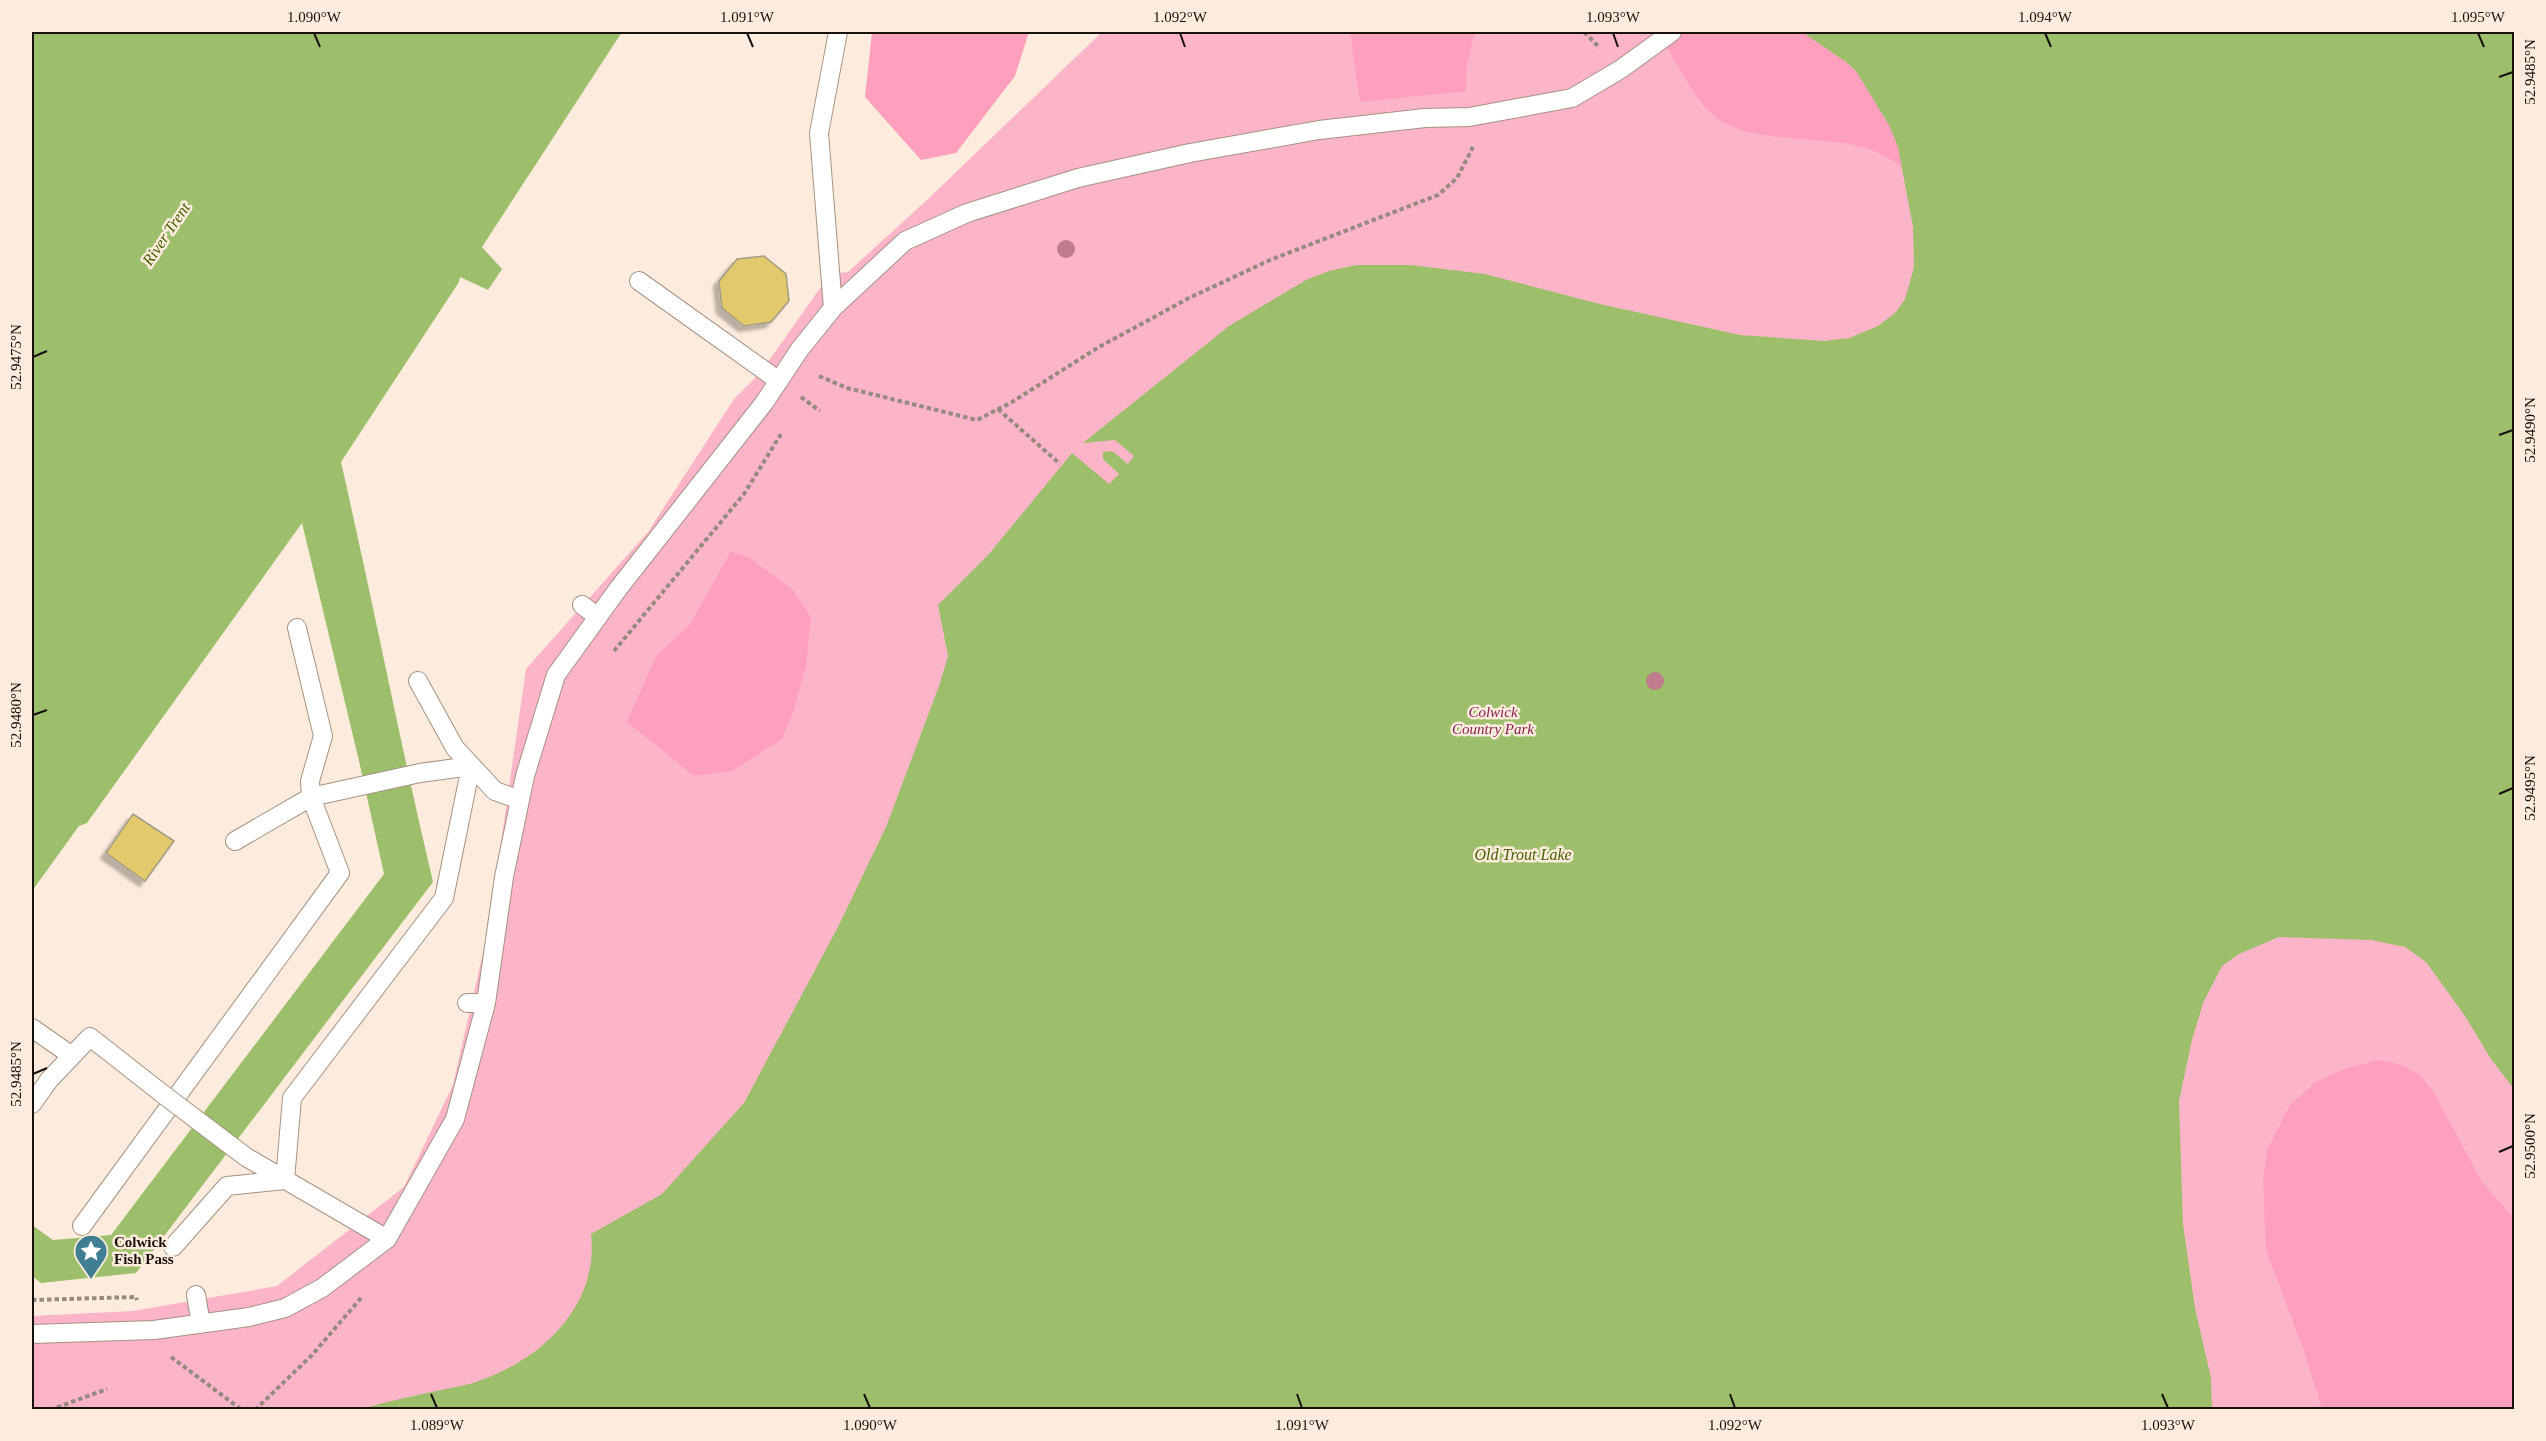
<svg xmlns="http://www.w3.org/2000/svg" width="2546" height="1441" font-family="Georgia,serif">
	<defs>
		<filter id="shadow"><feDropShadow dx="-5.5" dy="5.5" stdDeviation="1.5" flood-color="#0004"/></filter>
	</defs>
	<rect width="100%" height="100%" fill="#fdecdd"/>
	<path fill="#fcb4c9" d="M1102,32H2514V1409L32,1410V1316L133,1311L277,1286L404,1187L453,1085L489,926L526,669L648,532L734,399L761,372L830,274L848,272L928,199Z"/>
	<path fill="#fe9fbd" d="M872,32H1029L1015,76L956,153L921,160L865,97Z
		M1350,32H1475L1466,70V91L1360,102Z
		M1684,32H1802L1846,62L1856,71L1889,125L1898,147L1903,167C1887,157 1873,149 1854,145C1814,136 1743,143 1712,114C1693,97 1680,68 1666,46Z
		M731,551L751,559L793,590L811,617L806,667L794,709L782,739L732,771L694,776L627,722L656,656L690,625Z
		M2378,1060L2399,1064L2420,1075L2434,1093L2482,1182L2514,1218V1409H2322L2304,1351L2266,1250L2263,1179L2268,1148L2290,1105L2316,1082L2344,1069Z"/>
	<path fill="#9dbf6b" d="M32,32H622L482,247L502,269L488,290L460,277L459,282L341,462C373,602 400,743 433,882L136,1273L41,1283L32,1276V1225L53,1240L111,1235L384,874L359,761L302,523L87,823L79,826L32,891Z
		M1802,32H2514V1089L2491,1059L2465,1016L2426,962L2405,947L2371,940L2279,937L2239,954L2222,966L2203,1003L2192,1040L2179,1101L2183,1224L2195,1308L2211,1378L2212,1409H361C389,1401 417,1395 446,1389C458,1386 470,1385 481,1380C544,1358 599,1304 591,1234L662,1194L744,1103L838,927L886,827L939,686L948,656L938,605L989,554L1072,453L1109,484L1119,474L1103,459V452L1112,451L1128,464L1134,456L1115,440L1083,443L1229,326L1306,280L1329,271L1356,265H1411L1485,274L1600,304L1740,335L1824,341L1849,338L1878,326L1896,312L1905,299L1914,268L1913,227L1898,147L1889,125L1856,71L1846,62Z"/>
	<path fill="#e2c96c" stroke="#a39c85" stroke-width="1.5" filter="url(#shadow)" d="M764,256L786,274L789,301L771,322L744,326L722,308L719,281L737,259Z
		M133,814L174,841L145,881L106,853Z"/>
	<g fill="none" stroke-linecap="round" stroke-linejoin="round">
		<defs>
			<path id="lane" d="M639,281L779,381
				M833,308L819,133L838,32
				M582,605L598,617
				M418,681L455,748L495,791L520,800
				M467,1003H486
				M32,1028L72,1056
				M32,1104L49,1080L90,1037L164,1095
				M246,1157L387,1239
				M82,1226L340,873L311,797L310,781L323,736L297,628
				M173,1247L227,1186L285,1180L292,1098L444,898L471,766L420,773L311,797L235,841
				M196,1295L201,1324
				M32,1334L154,1330L249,1317L285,1308L322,1288L387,1239L455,1119L486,1003L504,877L525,776L556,675L618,589L764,403L800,349L833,308L905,241L967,213L1078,178L1190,153L1319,130L1425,118L1469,117L1572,98L1621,69L1672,32"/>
		</defs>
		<use href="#lane" stroke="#a59281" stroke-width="20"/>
		<path stroke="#968a7f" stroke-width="4" stroke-dasharray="4.5 3" stroke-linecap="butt" d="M1584,32L1600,48
			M819,376L847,388L977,420L1012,402L1099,347L1189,298L1270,260L1438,195L1457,178L1473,147
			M801,397L820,411
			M998,409L1060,464
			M614,651L744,494L781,434
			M32,1300L136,1297L137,1300
			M171,1357L242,1410
			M50,1410L107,1389
			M255,1410L312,1355L361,1298"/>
		<use href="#lane" stroke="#fff" stroke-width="18"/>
		<defs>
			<path id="lane-bridge" d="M164,1095L246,1157"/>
		</defs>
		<use href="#lane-bridge" stroke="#a59281" stroke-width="20" stroke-linecap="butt"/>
		<use href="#lane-bridge" stroke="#fff" stroke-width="18"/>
	</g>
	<g fill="#be7c8e">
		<circle cx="1066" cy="249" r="9"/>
		<circle cx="1655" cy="681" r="9"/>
	</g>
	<path fill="none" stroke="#18110b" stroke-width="2" d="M314,33L320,47M747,33L753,47M1180,33L1185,47M1613,33L1618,47M2045,33L2051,47M2478,33L2484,47M2499,77L2513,72M33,357L47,351M2499,435L2513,430M33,715L47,710M2499,794L2513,788M33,1074L47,1068M2499,1152L2513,1146M431,1394L437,1408M864,1394L870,1408M1297,1394L1302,1408M1730,1394L1735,1408M2162,1394L2168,1408"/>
	<defs>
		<symbol id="sight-pin" viewBox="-11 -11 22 30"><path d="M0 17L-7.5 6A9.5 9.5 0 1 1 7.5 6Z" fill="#3f7e93" stroke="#fdecdd"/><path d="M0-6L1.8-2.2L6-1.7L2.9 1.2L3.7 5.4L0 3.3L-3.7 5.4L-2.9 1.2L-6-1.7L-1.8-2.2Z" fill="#fff"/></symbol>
	</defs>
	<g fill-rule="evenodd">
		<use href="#sight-pin" x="72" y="1232" width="38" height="52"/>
	</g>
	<g text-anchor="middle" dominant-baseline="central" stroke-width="5" stroke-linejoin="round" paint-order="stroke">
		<g font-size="15" font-style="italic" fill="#8b204e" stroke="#fdecdd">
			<text x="1493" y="712">Colwick<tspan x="1493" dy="17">Country Park</tspan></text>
		</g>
		<g font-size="15" font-weight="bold" fill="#18110b" stroke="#fdecdd" text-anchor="start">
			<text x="114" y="1242">Colwick<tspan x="114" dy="17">Fish Pass</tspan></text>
		</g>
		<g font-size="16" font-style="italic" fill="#446100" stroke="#fdecdd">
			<text transform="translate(166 234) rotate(-56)">River Trent</text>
			<text x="1523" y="854">Old Trout Lake</text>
		</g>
	</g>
	<rect width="2546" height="1441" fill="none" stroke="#fdecdd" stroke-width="66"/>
	<rect x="33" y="33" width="2480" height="1375" fill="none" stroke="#18110b" stroke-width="2"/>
	<g font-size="15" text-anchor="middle" fill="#18110b">
		<text x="314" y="22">1.090°W</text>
		<text x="747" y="22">1.091°W</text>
		<text x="1180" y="22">1.092°W</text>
		<text x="1613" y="22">1.093°W</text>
		<text x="2045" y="22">1.094°W</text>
		<text x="2478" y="22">1.095°W</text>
		<text transform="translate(2530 72) rotate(-90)" y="5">52.9485°N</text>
		<text transform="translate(16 357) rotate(-90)" y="5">52.9475°N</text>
		<text transform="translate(2530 430) rotate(-90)" y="5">52.9490°N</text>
		<text transform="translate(16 715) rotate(-90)" y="5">52.9480°N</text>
		<text transform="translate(2530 788) rotate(-90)" y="5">52.9495°N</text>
		<text transform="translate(16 1074) rotate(-90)" y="5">52.9485°N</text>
		<text transform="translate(2530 1146) rotate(-90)" y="5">52.9500°N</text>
		<text x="437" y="1430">1.089°W</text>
		<text x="870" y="1430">1.090°W</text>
		<text x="1302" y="1430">1.091°W</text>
		<text x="1735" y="1430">1.092°W</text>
		<text x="2168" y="1430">1.093°W</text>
	</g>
</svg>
